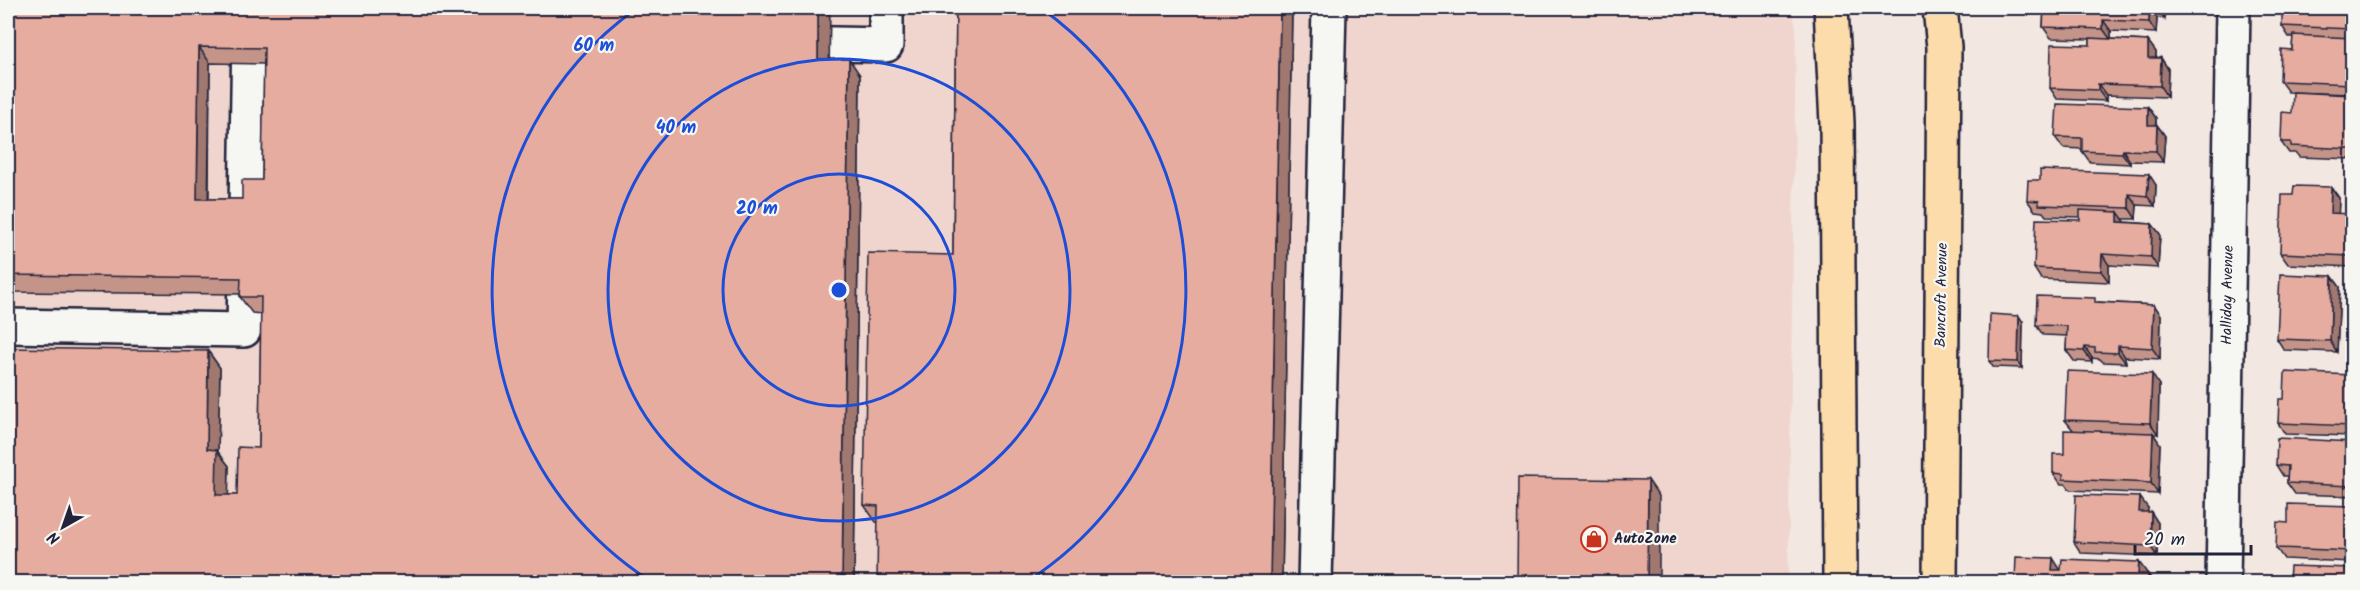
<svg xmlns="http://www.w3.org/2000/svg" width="2360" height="590" font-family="Kalam,sans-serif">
	<rect width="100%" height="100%" fill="#f3e7e1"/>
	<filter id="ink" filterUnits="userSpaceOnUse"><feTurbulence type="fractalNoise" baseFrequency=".0167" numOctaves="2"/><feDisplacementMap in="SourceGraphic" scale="12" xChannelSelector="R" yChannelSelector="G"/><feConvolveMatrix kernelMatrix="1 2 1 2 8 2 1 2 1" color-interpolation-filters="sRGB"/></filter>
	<g filter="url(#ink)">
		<path fill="#efd5cd" d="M8,8H1792L1796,29L1788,582H8Z"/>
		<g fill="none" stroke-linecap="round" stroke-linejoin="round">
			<defs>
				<path id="minor" d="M786,43L886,45V8
					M8,326L244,330L249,31H261
					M1315,582L1329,8
					M2223,582L2233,8"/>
				<path id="major" d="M1831,8L1837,123L1840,582
					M1940,582L1944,47L1940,8"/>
			</defs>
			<use href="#minor" stroke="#22223b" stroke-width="38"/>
			<use href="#major" stroke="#22223b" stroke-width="38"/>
			<use href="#minor" stroke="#f6f6f2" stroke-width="33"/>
			<use href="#major" stroke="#fddcac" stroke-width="33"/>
		</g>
		<path fill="#c59489" stroke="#22223b" stroke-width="1.5" fill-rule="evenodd" d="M8,8L830,59L860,75L854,582H8L208,351L220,368L218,452L229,466L228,495H237L259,448L261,314L252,313L240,297V294L8,292ZM210,63L264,64L262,180L242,199H209Z
			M956,8H1292L1282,582L876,522L864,505L953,255Z
			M2044,8H2165V19L2157,18L2156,33L2111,31V39L2148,41L2156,52V58H2161L2168,69L2167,97L2106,95V101L2057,99L2050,88L2090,45V39L2051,38L2043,27Z
			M2352,8V94L2288,92L2280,81L2292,50L2293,37H2289L2282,26Z
			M2352,95V159L2299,157L2296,153H2289L2281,142L2292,113Z
			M2148,107L2156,118V125H2157L2165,136L2163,162L2130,161V164L2090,162L2082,151V149L2063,148L2055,137Z
			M2156,185L2155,206L2137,205L2136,219H2123L2125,222L2152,224L2160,234L2158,268L2109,265V282L2041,279L2034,268L2080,220V217L2046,216L2043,212L2035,211L2027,200Z
			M2331,187L2339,198L2338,214H2352V267L2288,264L2280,253L2293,195Z
			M2332,276L2340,287L2337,352L2284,350L2277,339Z
			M2098,302L2154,305L2161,315L2160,359L2125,357L2126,363L2103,362L2100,359L2092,358V362L2074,361L2066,350L2067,336L2043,335L2036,325Z
			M2023,322L2022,368L1993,367L1989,361Z
			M2352,375V436L2285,434L2278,423L2284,399Z
			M2159,385L2158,434H2153L2160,444L2158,494L2070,490L2066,484H2061L2053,473L2064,454L2073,430L2065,420Z
			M2352,442V496L2295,494L2287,483V476H2283L2276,465Z
			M2352,506V562L2284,559L2276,548L2288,523Z
			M2148,508L2147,512H2151L2158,523L2157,556L2081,553L2074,542Z"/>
		<path fill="#a0786f" stroke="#22223b" stroke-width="1.5" d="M818,8H830L829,75L818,59Z
			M1280,8H1292L1282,582H1270Z
			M2149,8L2157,18L2156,33L2149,22Z
			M2157,8H2165V19Z
			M2103,20L2111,31V40L2103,29Z
			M2148,41L2156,52L2155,69L2148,58Z
			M199,47L210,63L208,216L197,199Z
			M2161,58L2168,69L2167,97L2160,86Z
			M849,59L860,75L854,582H842Z
			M2098,84L2106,95V101L2098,90Z
			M2148,107L2156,118L2155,135L2148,125Z
			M2157,125L2165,136L2163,162L2156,151Z
			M2123,150L2130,161V164L2122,153Z
			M2149,174L2156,185L2155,206L2147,196Z
			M2331,187L2339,198L2338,224L2330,213Z
			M2129,194L2137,205L2136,219L2129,208Z
			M2118,212L2126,223L2118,222Z
			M2152,224L2160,234L2158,268L2151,257Z
			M2350,246L2352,250V260L2350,256Z
			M2102,254L2109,265V282L2101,271Z
			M2332,276L2340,287L2337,352L2330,341Z
			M2154,305L2161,315L2160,359L2152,348Z
			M2019,316L2023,322L2022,368L2018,362Z
			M2118,346L2125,357L2126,363L2118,353Z
			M2085,347L2092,358V362L2084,351Z
			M208,351L220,368L218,452L229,466L228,512L216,495L207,449Z
			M2152,374L2159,385L2158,434L2150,423Z
			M2153,433L2160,444L2158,494L2151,483Z
			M1648,480L1659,496V582H1647Z
			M2140,497L2148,508L2147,523L2139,512Z
			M2151,512L2158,523L2157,556L2150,546Z
			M2053,558L2060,569V581L2052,570Z
			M2139,562L2147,573L2146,582L2138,574Z
			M2148,574L2154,582H2148Z"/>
		<path fill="#e5ac9f" stroke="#22223b" stroke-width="1.5" fill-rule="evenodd" d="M8,8H818V59H849L842,582H8V348L208,351L207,449L217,450L216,495H237L238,447L259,448L261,297H240L241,278L8,275ZM199,47L264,48L262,180H242V199H197Z
			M956,8H1280L1270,582H877L878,506L864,505L868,253L953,255Z
			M2044,8H2157H2149V22L2103,20V29L2043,27Z
			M2282,8H2352V29L2282,26Z
			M2293,35L2352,38V84L2280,81L2281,49L2292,50Z
			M2090,38L2148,41V58H2161L2160,86L2098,84V90L2050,88L2051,44L2090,45Z
			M2293,92L2352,95V149L2291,146V142H2281L2282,112L2292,113Z
			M2057,104L2148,107V125H2157L2156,151L2123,150L2122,153L2082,151V138L2055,137Z
			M2040,170L2149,174L2147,196L2129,194V208L2039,205V201L2027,200L2028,180H2040Z
			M2294,186L2331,187L2330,213L2352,214V246H2350V256L2280,253L2282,195H2293Z
			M2080,210L2118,212V222L2152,224L2151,257L2102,254L2101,271L2034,268L2036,219L2080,220Z
			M2280,274L2332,276L2330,341L2277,339Z
			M2037,296L2095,298V302L2154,305L2152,348L2118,346V353L2095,352V348L2085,347L2084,351L2066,350L2067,326L2036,325Z
			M1990,314L2019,316L2018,362L1989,361Z
			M2067,371L2152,374L2150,423L2065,420Z
			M2285,372L2352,375V426L2278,423L2279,399H2284Z
			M2064,430L2153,433L2151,483L2063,479V474L2053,473V454H2064Z
			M2277,438L2352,442L2351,486L2287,483L2288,466L2276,465Z
			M1518,478L1648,480L1647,582H1517Z
			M2076,495L2140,497L2139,512H2151L2150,546L2074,542Z
			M2288,504L2352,506V551L2276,548L2277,522L2288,523Z
			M2016,557L2053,558L2052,570H2061L2062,559L2139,562L2138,574H2148V582H2015Z
			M2290,566L2352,568V582H2289Z"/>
	</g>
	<g fill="none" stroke="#1d4ed8" stroke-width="3">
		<circle cx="839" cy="290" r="116"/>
		<circle cx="839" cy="290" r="231"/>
		<path d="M650 581A347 347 0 0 1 637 8M1041 8A347 347 0 0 1 1028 581"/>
	</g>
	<defs>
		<symbol id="shop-ring" viewBox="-11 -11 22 22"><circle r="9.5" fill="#f6f6f2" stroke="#c8321e" stroke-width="1.5"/><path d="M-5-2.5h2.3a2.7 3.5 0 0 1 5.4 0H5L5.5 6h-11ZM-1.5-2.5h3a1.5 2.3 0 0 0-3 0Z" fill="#c8321e"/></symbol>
	</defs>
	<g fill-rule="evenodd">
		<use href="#shop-ring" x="1579" y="524" width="30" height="30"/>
	</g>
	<g text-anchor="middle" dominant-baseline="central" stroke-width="4.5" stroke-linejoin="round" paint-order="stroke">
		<g font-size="15" fill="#22223b" stroke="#f6f6f2">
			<text transform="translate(1942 295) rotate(-89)">Bancroft Avenue</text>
			<text transform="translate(2228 295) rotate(-89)">Halliday Avenue</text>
		</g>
		<g font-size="15" font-weight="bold" fill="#22223b" stroke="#f6f6f2" text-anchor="start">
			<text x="1614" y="539">AutoZone</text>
		</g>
	</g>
	<circle cx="839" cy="290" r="9" fill="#1d4ed8" stroke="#f6f6f2" stroke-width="3"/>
	<g font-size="18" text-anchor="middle" font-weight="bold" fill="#1d4ed8" stroke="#f6f6f2" stroke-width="4.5" stroke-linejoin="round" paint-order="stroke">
		<text x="594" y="51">60 m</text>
		<text x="676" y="133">40 m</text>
		<text x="757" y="214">20 m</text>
	</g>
	<rect width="2360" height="590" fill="none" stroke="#f6f6f2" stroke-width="30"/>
	<rect x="15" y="15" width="2330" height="560" fill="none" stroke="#22223b" stroke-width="2" filter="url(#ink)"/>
	<g transform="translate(63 527) rotate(220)" stroke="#f6f6f2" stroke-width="4.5" paint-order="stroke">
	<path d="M0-4.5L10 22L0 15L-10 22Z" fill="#22223b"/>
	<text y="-9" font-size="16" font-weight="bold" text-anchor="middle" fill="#22223b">N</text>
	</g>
	<path d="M2135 545v9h116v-9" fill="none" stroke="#22223b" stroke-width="3"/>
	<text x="2144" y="545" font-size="18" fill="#22223b" stroke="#f6f6f2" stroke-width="4.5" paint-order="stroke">20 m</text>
</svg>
